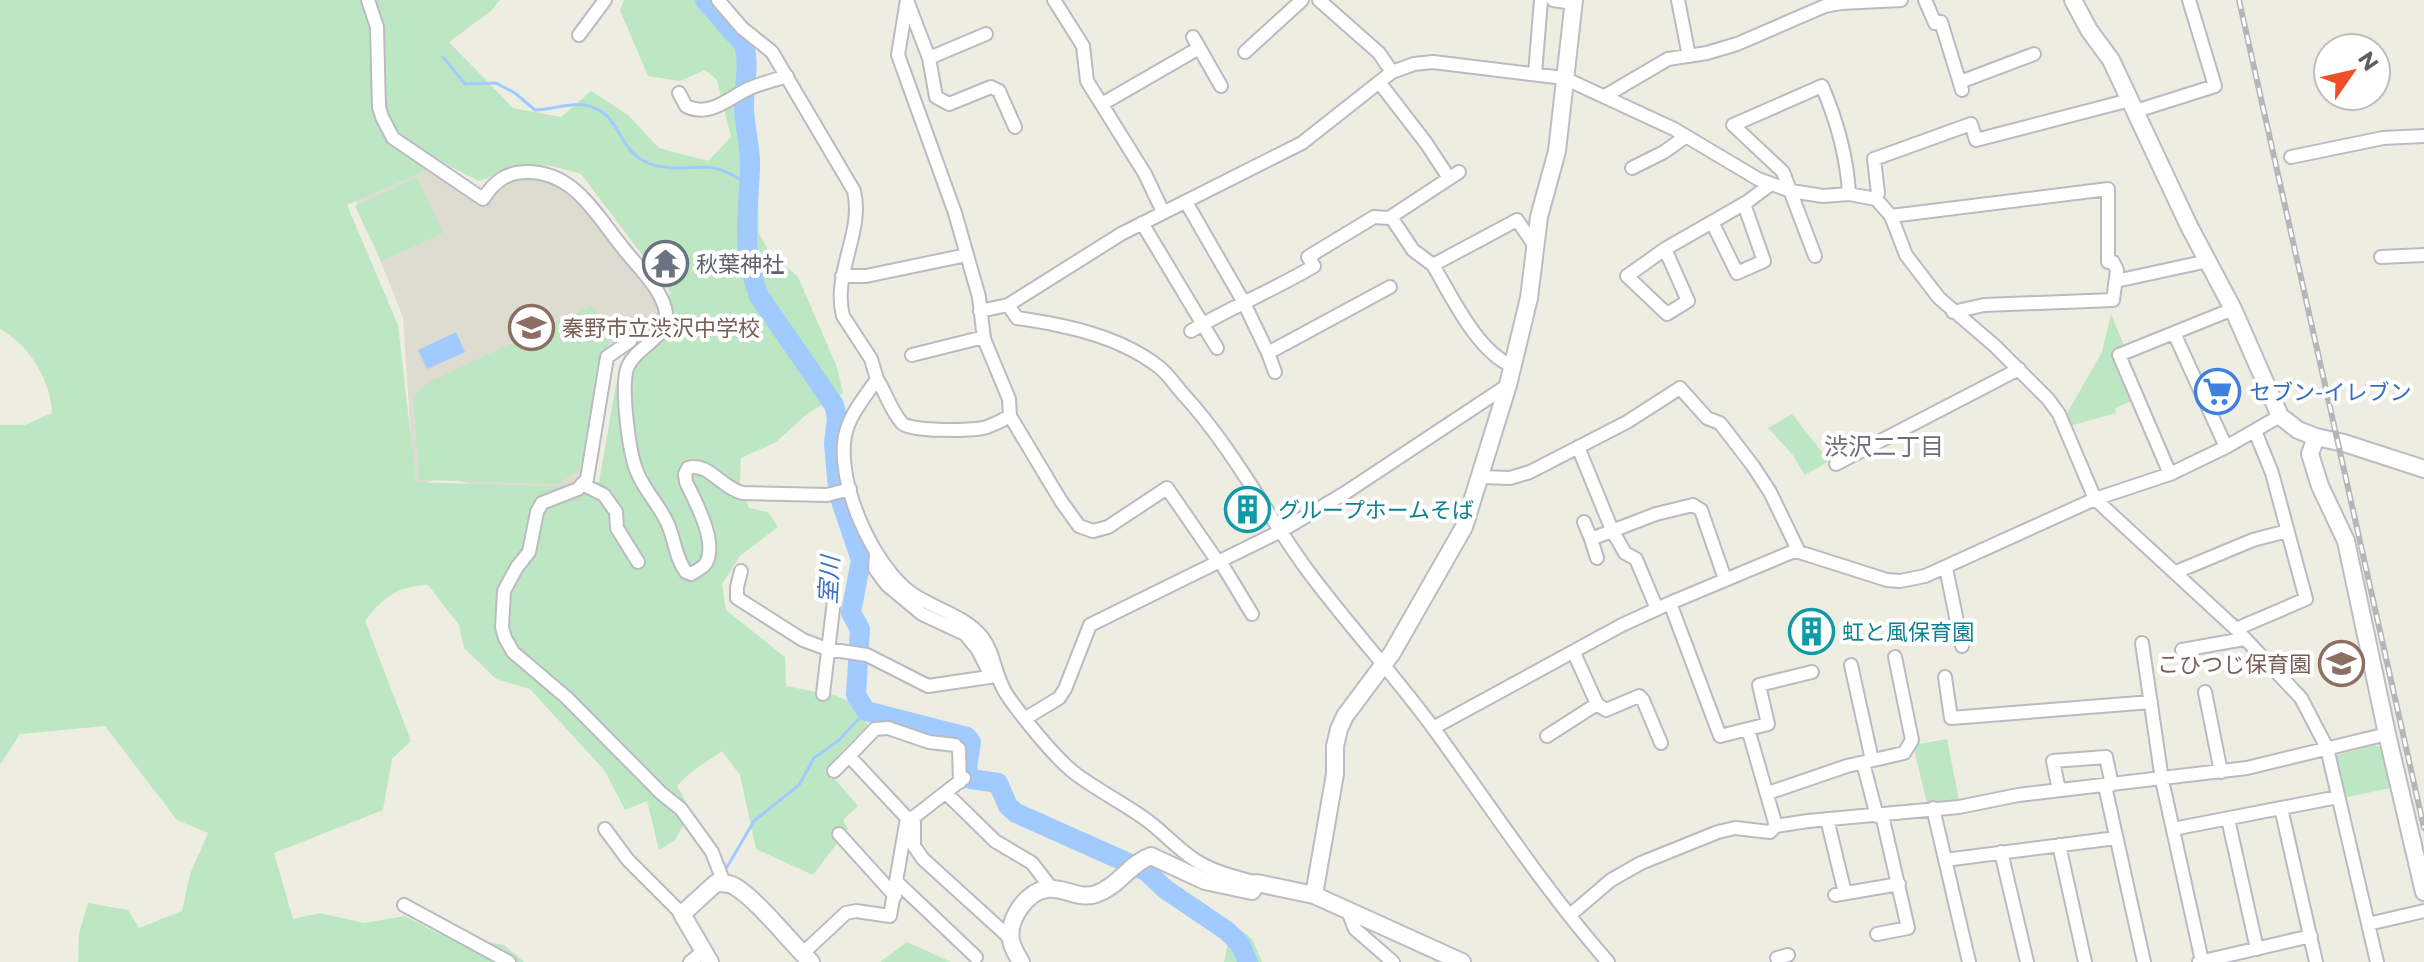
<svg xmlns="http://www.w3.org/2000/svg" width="2424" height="962" font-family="Montserrat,'Noto Sans JP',sans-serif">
	<rect width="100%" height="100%" fill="#eeede2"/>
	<path fill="#dedcd1" d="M428,169L486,208L496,187L513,177L552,179L570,190L659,301L662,322L645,343H638L631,335L609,350L582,480L571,489L527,494L442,478L414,486L403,317L356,200Z"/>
	<path fill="#bde7c2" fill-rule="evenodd" d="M0,0H500L491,11L449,42L513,108L561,117L591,91L628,115L659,148L708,161L731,137L717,80L705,70L680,81L648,76L620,10L624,0H695L735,50L740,64L739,138L758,194L759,233L768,250L798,277L837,367L843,393L808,413L776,442L741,458L740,483L749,508L768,512L778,527L740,556L722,584L726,610L785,657L786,686L837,696L852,703L868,725L837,756L830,780L834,778L858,806L843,820L848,829L813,875L756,849L740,775L722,751L690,773L677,786L691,811L675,840L659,850L647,801L625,810L605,771L530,689L496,679L464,648L459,625L428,585C398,586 383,597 365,621L411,741L392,759L383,810L274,853L293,919L320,913L364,923L405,916L439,934L504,945L524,962H78L79,933L88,903L128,910L139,928L182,911L190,874L208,833L177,820L105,726L20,734L0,765V425H25L52,413C51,380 29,345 0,329ZM443,163L479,181L525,164L552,166L581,174L671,293L644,333L616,384L599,482L575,487L416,482L398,325L347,205Z
		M417,177L443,233L381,261L355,206Z
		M591,306L615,335L600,358L584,455L579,469L559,484L419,480L413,396L427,383Z
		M2111,314L2125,348L2114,353L2134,400L2115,408L2116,413L2070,426L2066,415L2102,352Z
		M1792,414L1829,461L1805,475L1792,454L1768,428Z
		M1947,739L1959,800L1927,803L1913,745Z
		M2375,745L2380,747L2391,788L2343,798L2333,756Z
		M1232,923L1252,939L1262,962H1224Z
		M907,942L951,962H880Z"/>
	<path fill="#a1cbff" d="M456,332L465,352L427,369L418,350Z"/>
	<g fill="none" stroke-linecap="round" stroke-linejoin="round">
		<path stroke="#a1cbff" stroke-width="3" d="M443,57L465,84L496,83L515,93L535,110C551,110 571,102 584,105C622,111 615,148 646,162C669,173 692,165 714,168C726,170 738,178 748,184
			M727,867L754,821L799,785L814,758L838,741L866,711"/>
		<path stroke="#a1cbff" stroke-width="20" d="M705,0L744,45C750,66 744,84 744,106C744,127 751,147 750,168C748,218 741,247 759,296L834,405L837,418L834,443L837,478L840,498L861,560L851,613L860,629L856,695L866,711L967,737L971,742L967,768L971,779L998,783L1008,806L1016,813L1146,871L1165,889L1227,931L1240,944L1248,962"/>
		<defs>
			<path id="street" d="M368,0L377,27L379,107L382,117L393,138L483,199C494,182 506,172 527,172C575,172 596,215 623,248C637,266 659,286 665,308C672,338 638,344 628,366C620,384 629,456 638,474C646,493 662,508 669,527C675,542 676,559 686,572L691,574C696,571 703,568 706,563C718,542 695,501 686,482L685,474L688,468C708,461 722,489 743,493L827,495L850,489
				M718,0L742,28L772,52L854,191C864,233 832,273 843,316L871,359L877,379C865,397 849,415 845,436C836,483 873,565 911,593C934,609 964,615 982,637C996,655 994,678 1009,698C1024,719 1052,754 1072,771C1096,790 1124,803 1148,821C1164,833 1178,849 1195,860C1213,872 1236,877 1257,883
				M907,0L898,55L955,213L979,297L984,339L1009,399L1010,416L1061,501L1079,526L1093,531L1108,527L1167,488L1218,562
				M1054,0L1083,46L1087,81L1145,174L1163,212
				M1319,0L1379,53L1392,72
				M1553,0L1573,3
				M1678,0L1689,56
				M1925,0L1935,23L1941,22L1962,90
				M908,3L929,58L936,97L949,104L991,87L999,91L1015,127
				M579,35L605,0
				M1193,37L1221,86
				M1245,52L1302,0
				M929,58L986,34
				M1535,74L1541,0
				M1379,82L1426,143L1449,178
				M1960,82L2034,54
				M679,93L686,106C710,118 728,98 750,88C762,83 775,80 787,76
				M1605,96L1668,59L1707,53L1737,44L1825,6L1841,3L1901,0
				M1102,104L1199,48
				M2136,111L2215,86L2189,0
				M2291,157L2383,138L2424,136
				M1632,168L1664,152L1685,137
				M1876,199L1878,193L1874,159L1971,124L1976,140L2130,100
				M1186,202L1243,301L1268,353L1390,287
				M1891,216L2108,189V262H2113L2117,270L2113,300L1984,305L1953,312
				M1391,217L1413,250L1433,265L1517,220L1535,246
				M1712,222L1737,273L1764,261L1744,204
				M1142,223L1217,348
				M1665,249L1688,301L1667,314L1627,276Z
				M1665,249L1747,202L1771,184
				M1815,256L1783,172L1733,125L1822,86C1837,121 1847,155 1849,194
				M2381,257L2424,255
				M1433,265C1452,297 1477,351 1512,366
				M842,276H866L967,255
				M2116,281L2208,261
				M1008,305L1017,318C1066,325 1119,336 1159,367C1168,374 1175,385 1183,394C1231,446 1264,510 1305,567C1346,623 1393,673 1434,729C1491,807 1544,889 1608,962
				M980,311L1008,305L1121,234L1302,143L1392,72L1414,64L1433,62L1564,78L1674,129L1758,179L1791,191L1823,196L1849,194L1876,199L1891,216L1906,255L1939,298L1995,346L2048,399L2059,414L2095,499L2236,629L2301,698L2327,748L2377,962
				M1191,331C1231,307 1274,290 1314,266L1308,257L1374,217L1389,218L1459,172
				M2174,333L2226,447
				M630,341L607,357L587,479L578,489L542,503L537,512L529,552L517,567L504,591L502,627L505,638L513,652L567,698L661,793L681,809L712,852L724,883
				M1268,353L1275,372
				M912,355L984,337
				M877,379C886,393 891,411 902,423C909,432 974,431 987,427C995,424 1003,420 1010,416
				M1578,447L1612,530L1625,553L1636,559L1657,609
				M1836,464L2019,369
				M2170,474L2119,355L2233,309
				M1481,477L1510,478L1530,472L1627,422L1680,388L1707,418L1720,423L1753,466L1770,492L1799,552
				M582,484L604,495L616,512L617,528L638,562
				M1584,522L1591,539
				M876,553L875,569L887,585L922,614L965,634L978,650L990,674
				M1597,558L1591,539L1656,514L1693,505L1701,510L1725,579
				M1220,561L1252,614
				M1946,568L1962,646
				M741,571L737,587V598L803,640L827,649L867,655L928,686L996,676
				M2176,572L2253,540L2287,531
				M1670,603L1720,736L1768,724L1759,685L1812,672
				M2236,629L2306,599L2272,473L2255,431
				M2142,643L2162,780L2202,961
				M2182,650L2244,639
				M1851,665L1872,760
				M1945,677L1951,718L2151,702
				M2205,692L2221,772
				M823,694L834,600
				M1597,704L1606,710L1639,696L1643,700L1661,743
				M1026,718L1059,698L1065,689L1090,625L1281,531L1345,493L1508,385
				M1433,728L1622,625L1670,603L1792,552H1799L1887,580L1900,581L1925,576L2095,499L2170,474L2226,447L2280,416
				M1748,729L1776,826
				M1547,736L1597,704L1574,653
				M1863,763L1877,816
				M834,771L849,756
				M2105,786L2144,962
				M2059,790L2053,761L2106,757L2112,785
				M946,793L995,841L1032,863L1052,889
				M1768,793L1847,766L1904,753L1912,740L1895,657
				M1933,808L1969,962
				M2281,808L2316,962
				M907,818L849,756L875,729L888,728L929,742L955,745L959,749L960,782
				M1827,819L1845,893
				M2228,819L2257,949
				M914,822V846L923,859L1010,938
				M605,829L628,860L682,914
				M2173,829L2338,797
				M839,834L895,896
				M2059,845L2085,962
				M2001,852L2027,962
				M1945,860L2116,838
				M897,882L976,957
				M1835,895L1899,884
				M404,905L509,962
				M1348,911L1355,929L1393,962
				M1570,915L1611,880L1641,863L1718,832L1735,828L1770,832L1776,826L1808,821L1959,807L2018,795L2247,768L2387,734
				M2368,924L2424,911
				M1877,934L1908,928L1882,815
				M802,954L846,913L856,911L890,916L907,818L914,817L964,778
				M1777,958L1788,955
				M690,962L704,951
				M2199,962L2311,936"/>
			<path id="secondary" d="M2073,0L2089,30L2111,60L2189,226L2233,309L2280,416L2298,430L2316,437L2344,443L2424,469
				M2316,437L2310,454L2320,486L2346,541L2387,734L2424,892
				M1314,895L1335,774V746L1339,729L1345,716L1392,653L1464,527L1508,385L1529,298L1539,217L1557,151L1574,0
				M710,962L682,914L716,883C722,883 729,883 734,886C757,899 790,942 811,962
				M1021,962C1017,955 1012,948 1011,940C1007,920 1027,891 1047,889C1064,887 1080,900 1096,894C1119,886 1129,864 1151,856L1205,881L1252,891L1257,883L1314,895L1462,962"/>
		</defs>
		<use href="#street" stroke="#babbc2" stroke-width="16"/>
		<use href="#secondary" stroke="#bbbdc4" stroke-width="20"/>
		<use href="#street" stroke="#fff" stroke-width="12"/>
		<use href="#secondary" stroke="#fff" stroke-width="16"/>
		<defs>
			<path id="rail" d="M2239,0L2424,828"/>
		</defs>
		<use href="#rail" stroke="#b5b6b7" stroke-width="6"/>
		<use href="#rail" stroke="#fff" stroke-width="3" stroke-dasharray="9" stroke-linecap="butt"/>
	</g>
	<defs>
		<symbol id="temple-ring" viewBox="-11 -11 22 22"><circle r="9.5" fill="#fff" stroke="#6b7280" stroke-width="1.5"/><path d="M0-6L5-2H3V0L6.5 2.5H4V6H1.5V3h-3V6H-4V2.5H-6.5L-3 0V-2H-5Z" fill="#6b7280"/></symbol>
		<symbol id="school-ring" viewBox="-11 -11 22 22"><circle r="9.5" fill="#fff" stroke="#8d6e63" stroke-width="1.5"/><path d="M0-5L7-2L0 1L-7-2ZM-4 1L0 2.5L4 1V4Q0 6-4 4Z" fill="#8d6e63"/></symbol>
		<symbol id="supermarket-ring" viewBox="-11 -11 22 22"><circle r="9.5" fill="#fff" stroke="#3f7fe0" stroke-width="1.5"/><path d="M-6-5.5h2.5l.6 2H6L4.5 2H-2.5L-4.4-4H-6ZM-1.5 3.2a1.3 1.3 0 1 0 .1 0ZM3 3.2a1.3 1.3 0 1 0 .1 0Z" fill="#3f7fe0"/></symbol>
		<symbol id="building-ring" viewBox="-11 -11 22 22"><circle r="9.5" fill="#fff" stroke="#0f9aa8" stroke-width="1.5"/><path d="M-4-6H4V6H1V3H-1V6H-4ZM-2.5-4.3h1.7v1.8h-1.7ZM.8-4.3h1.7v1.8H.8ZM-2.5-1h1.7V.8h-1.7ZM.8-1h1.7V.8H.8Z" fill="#0f9aa8"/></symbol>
	</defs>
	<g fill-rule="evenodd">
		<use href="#temple-ring" x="640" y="238" width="51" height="51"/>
		<use href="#school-ring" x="506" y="302" width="51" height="51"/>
		<use href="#supermarket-ring" x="2192" y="366" width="51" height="51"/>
		<use href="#building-ring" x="1222" y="484" width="51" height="51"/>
		<use href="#building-ring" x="1786" y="606" width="51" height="51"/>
		<use href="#school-ring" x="2316" y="638" width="51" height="51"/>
	</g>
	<g text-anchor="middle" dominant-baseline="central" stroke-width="8" stroke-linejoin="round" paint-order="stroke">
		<g font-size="22" fill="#5b616d" stroke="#fff" text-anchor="start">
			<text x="696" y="264">秋葉神社</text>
		</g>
		<g font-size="22" fill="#785e54" stroke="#fff" text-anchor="start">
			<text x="562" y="328">秦野市立渋沢中学校</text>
			<text x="2311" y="664" text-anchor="end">こひつじ保育園</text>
		</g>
		<g font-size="22" fill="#366cbe" stroke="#fff" text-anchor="start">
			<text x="2249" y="392">セブン-イレブン</text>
		</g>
		<g font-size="22" fill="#0d838f" stroke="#fff" text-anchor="start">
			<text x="1278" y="510">グループホームそば</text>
			<text x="1842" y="632">虹と風保育園</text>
		</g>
		<g font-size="24" fill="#6b6f76" stroke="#fff">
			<text x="1884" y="446">渋沢二丁目</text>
		</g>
		<g font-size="24" font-style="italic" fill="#3f71c7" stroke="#fff">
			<text transform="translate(829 580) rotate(-87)">室川</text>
		</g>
	</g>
	<g transform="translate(2352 72) rotate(56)"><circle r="38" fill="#ffffff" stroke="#bdbec1" stroke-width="2"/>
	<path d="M0-6L14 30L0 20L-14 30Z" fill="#ef4e27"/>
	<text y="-12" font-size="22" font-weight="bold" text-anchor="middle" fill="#5a5d64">N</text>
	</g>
</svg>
